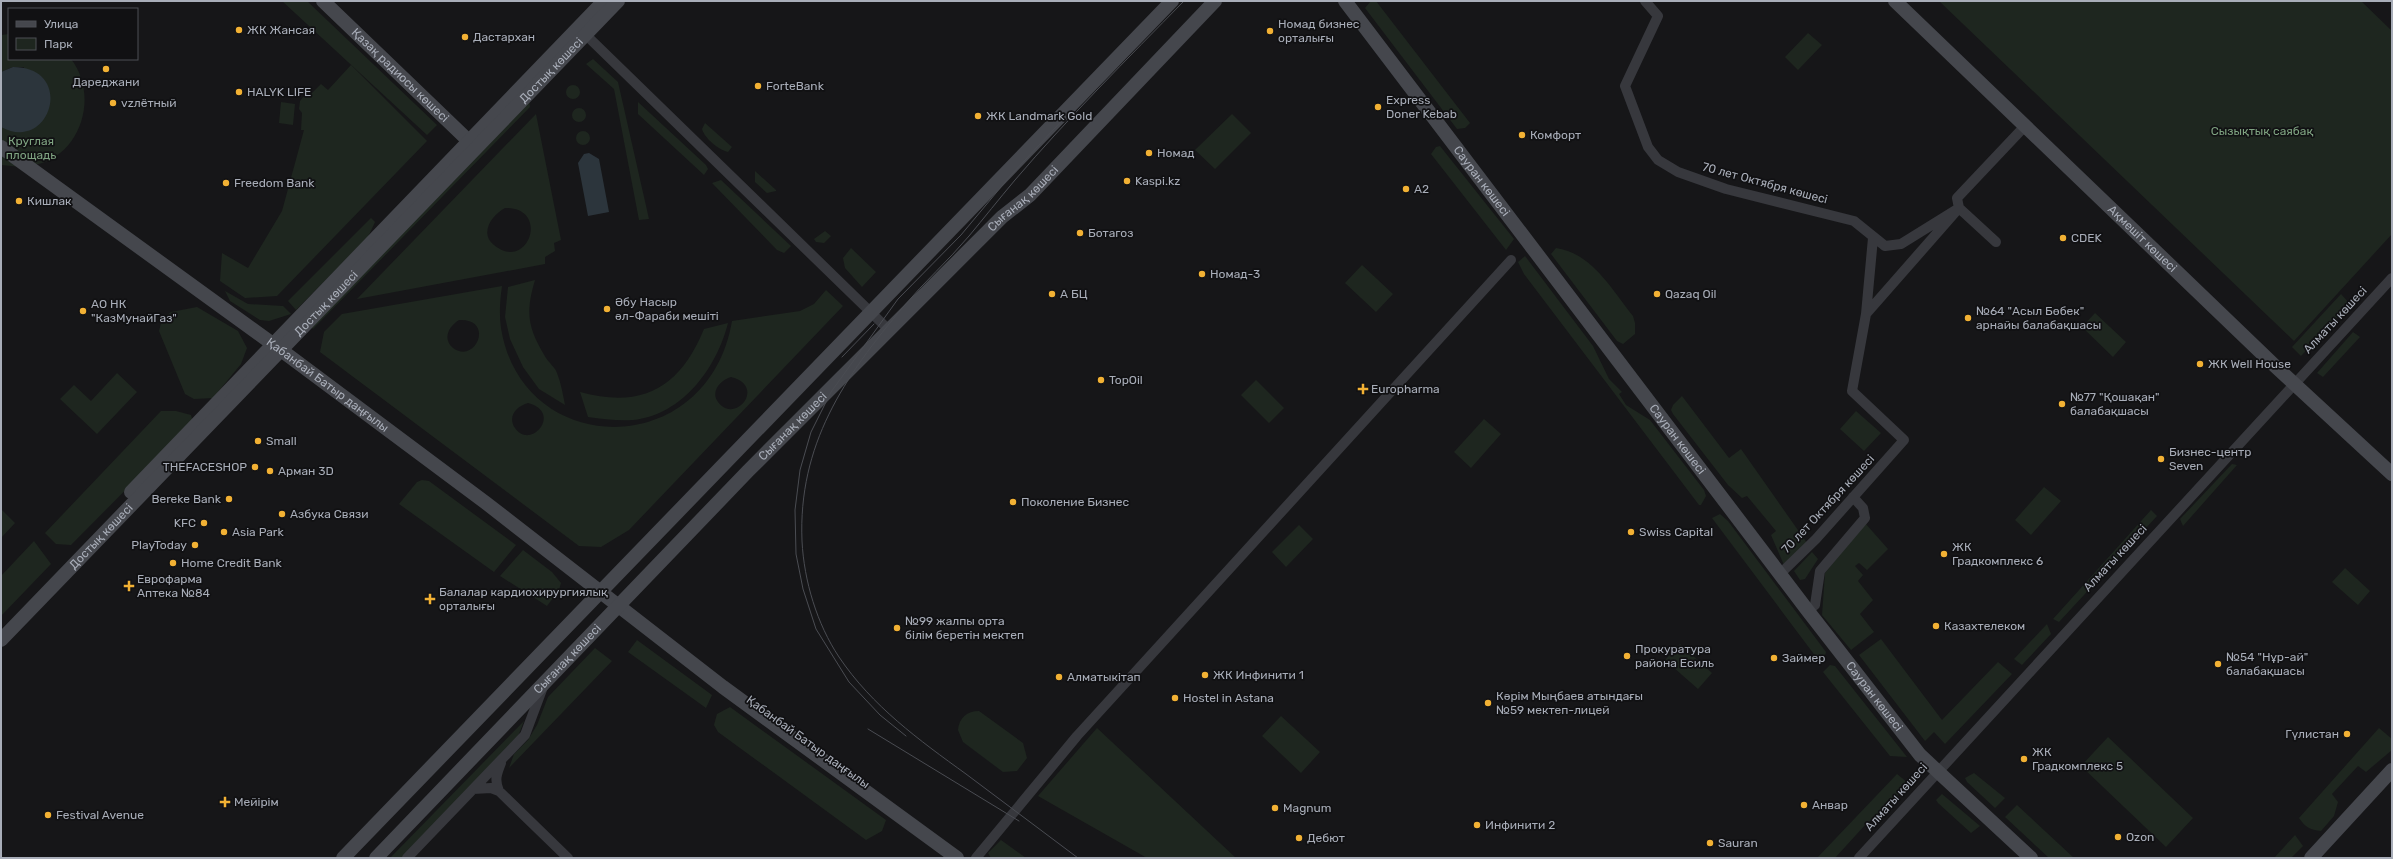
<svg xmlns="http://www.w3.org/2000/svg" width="2393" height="859" font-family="Rubik,sans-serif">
	<rect width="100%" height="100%" fill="#161618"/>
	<path fill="#1e261f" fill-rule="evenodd" d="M282,1H307L437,125L427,135Z
		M1371,1H1376L1470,123L1465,128L1457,129L1365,8Z
		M1939,1H2361L2392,31V234L2294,341Z
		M1808,33L1822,45L1798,70L1785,57Z
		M9,34V59H71C99,95 82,155 35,165C23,168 13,166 1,165V127L24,67H13L1,72V35Z
		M593,59L618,82L649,219L639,220L614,89L586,64Z
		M351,65L427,141L277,296L245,298L220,281L222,253L248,268L282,211L304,130H301L302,113L299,109L300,101L308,91L311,94L321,84L328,90Z
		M566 92a7 7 0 1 1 14 0a7 7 0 1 1-14 0Z
		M529,100L530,107L313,329L311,327Z
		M281,102L295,104L293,125L279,123Z
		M638,102L706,165L708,169L704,175L638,114Z
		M572 115a7 7 0 1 1 14 0a7 7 0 1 1-14 0Z
		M536,114L561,240L554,243L555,251L545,257V264L357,299ZM505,208C551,207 528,273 494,245C479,233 492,215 505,208Z
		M1232,114L1251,133L1215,169L1195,150Z
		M705,123L732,147L728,152C719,150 705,139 702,129Z
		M576 138a7 7 0 1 1 14 0a7 7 0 1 1-14 0Z
		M1440,146L1514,239L1506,250L1431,154L1436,147Z
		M755,171L776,190V191L767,193L755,182Z
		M721,180L791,246L784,253L777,250L712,183Z
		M371,218L375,222L368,237L296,310L288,301Z
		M825,231L831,236L824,243L816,242L814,239Z
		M851,248L876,272L862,287L845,268L843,258Z
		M1556,248C1592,253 1612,290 1633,316L1635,323V334L1623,344L1617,341L1551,254Z
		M1525,256L1593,346L1609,379L1622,392L1619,394L1626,405L1650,420L1704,490L1706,496L1701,505H1699L1524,274L1518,262Z
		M1362,265L1393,294L1376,312L1345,283Z
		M535,280C525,314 528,328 546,358C549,363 555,367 557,373C561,383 563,395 565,405L539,389L523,367L510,339L505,317L508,287Z
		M502,286C500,300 499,314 501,328C522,460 708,462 732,321L800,311L814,304L826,290L843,306L629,530L601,547L579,546L320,352L324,332L342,314ZM459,320C495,318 476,365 453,348C442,339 449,326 459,320ZM731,377C767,386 735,425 718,402C710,391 721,380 731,377ZM528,403C563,412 531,451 515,428C507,416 517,406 528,403Z
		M225,291L248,304L283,306L291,314L269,321L260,320L230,301Z
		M2341,294L2350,304L2301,356L2292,347Z
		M197,307L238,331L247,348L241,364L213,398L194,399L185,394L159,331L162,319L171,312Z
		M2095,313L2126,342L2113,357L2082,327Z
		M728,323C717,367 683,415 633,420C618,421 603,419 588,417L580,392C642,409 680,388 704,329Z
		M2353,332L2360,337L2323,377L2317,373Z
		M117,373L137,392L97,434L60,399L74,385L91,401Z
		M1256,380L1284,408L1269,423L1241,395Z
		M1682,396L1729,458L1741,449L1807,543L1784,565L1771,535L1776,531L1747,496L1742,498L1728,485L1673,414L1671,410L1673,405Z
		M161,411H176L191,415L193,422L71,545L56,544L45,533Z
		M1856,411L1881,433L1864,451L1840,429Z
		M1484,419L1501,434L1471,468L1454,452Z
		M2232,464L2237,465L2183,526L2180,519Z
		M422,480L429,481L516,545L494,572L399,504L417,482Z
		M2044,487L2061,501L2031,535L2015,520Z
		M1,509L15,523L1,538Z
		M2151,510L2157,516L2059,622L2053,619Z
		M1720,514L1728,521L1826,652L1822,665L1712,518Z
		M1865,523L1888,549L1867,570L1859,563L1855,566L1863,575L1858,581L1873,600L1860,614L1874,632L1851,650L1822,615L1825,573Z
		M1299,525L1313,539L1286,567L1272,552Z
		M34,541L51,564L1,616V576Z
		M523,550L552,572L561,583L559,590L547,606L500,576Z
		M1812,552L1818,559L1805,579L1800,580L1794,571Z
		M2345,568L2370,591L2358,605L2332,582Z
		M2047,624L2051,634L2022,665L2014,659Z
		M1881,639L1942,720L1998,662L2012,674L1945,744L1934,732L1925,741L1859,655Z
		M637,640L712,695L706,708L628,652Z
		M1680,644L1712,673L1698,689L1665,660Z
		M595,648L612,661L509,768L514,754L528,740L537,725L548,697Z
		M1830,665L1835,666L1907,757L1890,756L1823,672Z
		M730,707L886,820L882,831L866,840L718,732L714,725L717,714Z
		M979,711L1023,743L1027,758L1017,771L1003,772L963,742L958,730C959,718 967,711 979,711Z
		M1281,716L1320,752L1301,773L1262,736Z
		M524,721L517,739L402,858H390Z
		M1097,728L1236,858H1147L1038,796Z
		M2379,728L2392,739V750L2366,772L2358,766L2332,794L2338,802L2334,816L2321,831C2310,830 2305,827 2299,818Z
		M2108,737L2193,818L2166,847L2081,766Z
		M1974,773L2005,798L1995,808L1967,782L1965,778Z
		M1897,774L1908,783L1887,809L1866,824L1835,858H1817Z
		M1942,794L1980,826L1971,833L1938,803L1936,800Z
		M2017,805L2074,858H2049L2005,817Z
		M2295,835L2303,846L2291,858H2274Z
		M1001,840L1026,858H991L988,853Z"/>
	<path fill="#2c353c" d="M13,67C76,67 51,154 1,127V72Z
		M589,153L599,159L609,212L588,216L578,163L584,154Z"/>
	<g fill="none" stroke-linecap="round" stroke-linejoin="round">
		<path stroke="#37383d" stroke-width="10" d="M1645,1L1658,16L1625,86L1648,147L1658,160L1678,172L1726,189L1854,221L1885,246L1901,244L1959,208L1957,198L2025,126
			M586,35L888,329
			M1866,314L1959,208L1996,242
			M1780,574L1816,539L1904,440L1852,391L1866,314L1873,238
			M1808,611L1815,605L1820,571L1865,518L1863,508L1853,497
			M501,763C497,773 494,780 499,791L568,858
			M473,789L491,788L499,791
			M407,858L525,735L543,687
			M976,858L1077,736L1511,260
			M1859,858L2392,278"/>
		<g stroke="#45474d" stroke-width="14">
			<path id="s1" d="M323,1L475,147"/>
			<path id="s2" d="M1345,1L1808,611L1920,755L2031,858"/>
			<path id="s3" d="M1895,1L2275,366L2392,474"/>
			<path id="s4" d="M1,147L281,350L486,503L723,687L957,858"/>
			<path d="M131,492L604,1"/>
			<path id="s5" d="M1,640L618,1"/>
			<path d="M343,858L1172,1"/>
			<path id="s6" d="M376,858L748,471L1002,217L1030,195L1215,1"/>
			<path d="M2311,858L2392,770"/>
		</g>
		<path stroke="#4a4c52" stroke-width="1" d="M842,357L874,324
			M868,729L1019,821
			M906,736L880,715L849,682L816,629L803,589L796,554L795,510L800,470L811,432L831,392L898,299L961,235L1011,175L1068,114
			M1078,858C1041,830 1003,802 966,774C919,740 872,706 839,657C817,624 804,581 802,541C798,445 844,377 904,306C924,282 948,261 969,236C984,218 999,199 1015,180C1068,118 1127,59 1184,1"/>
	</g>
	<g fill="#f2b134" stroke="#111113" stroke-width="1.5">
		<circle cx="239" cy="30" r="4"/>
		<circle cx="1270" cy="31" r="4"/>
		<circle cx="465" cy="37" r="4"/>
		<circle cx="106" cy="69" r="4"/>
		<circle cx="758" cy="86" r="4"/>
		<circle cx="239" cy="92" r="4"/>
		<circle cx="113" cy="103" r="4"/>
		<circle cx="1378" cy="107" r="4"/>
		<circle cx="978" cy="116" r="4"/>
		<circle cx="1522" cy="135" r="4"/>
		<circle cx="1149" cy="153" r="4"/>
		<circle cx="1127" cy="181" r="4"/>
		<circle cx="226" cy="183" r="4"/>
		<circle cx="1406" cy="189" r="4"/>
		<circle cx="19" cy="201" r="4"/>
		<circle cx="1080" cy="233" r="4"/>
		<circle cx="2063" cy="238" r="4"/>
		<circle cx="1202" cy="274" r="4"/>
		<circle cx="1052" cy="294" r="4"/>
		<circle cx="1657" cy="294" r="4"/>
		<circle cx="607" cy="309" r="4"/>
		<circle cx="83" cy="311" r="4"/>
		<circle cx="1968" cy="318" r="4"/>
		<circle cx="2200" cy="364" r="4"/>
		<circle cx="1101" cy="380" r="4"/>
		<path d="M1361 383h4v4h4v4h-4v4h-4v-4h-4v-4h4z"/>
		<circle cx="2062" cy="404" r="4"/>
		<circle cx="258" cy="441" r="4"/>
		<circle cx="2161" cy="459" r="4"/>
		<circle cx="255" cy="467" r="4"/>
		<circle cx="270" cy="471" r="4"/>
		<circle cx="229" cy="499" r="4"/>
		<circle cx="1013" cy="502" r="4"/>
		<circle cx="282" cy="514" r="4"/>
		<circle cx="204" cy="523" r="4"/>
		<circle cx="224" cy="532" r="4"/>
		<circle cx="1631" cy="532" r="4"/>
		<circle cx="195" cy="545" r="4"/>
		<circle cx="1944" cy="554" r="4"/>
		<circle cx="173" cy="563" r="4"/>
		<path d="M127 580h4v4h4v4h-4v4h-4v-4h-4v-4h4z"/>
		<path d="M428 593h4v4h4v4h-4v4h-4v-4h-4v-4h4z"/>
		<circle cx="1936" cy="626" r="4"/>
		<circle cx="897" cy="628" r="4"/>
		<circle cx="1627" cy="656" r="4"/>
		<circle cx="1774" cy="658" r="4"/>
		<circle cx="2218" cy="664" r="4"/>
		<circle cx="1205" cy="675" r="4"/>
		<circle cx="1059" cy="677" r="4"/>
		<circle cx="1175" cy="698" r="4"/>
		<circle cx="1488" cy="703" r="4"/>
		<circle cx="2347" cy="734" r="4"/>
		<circle cx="2024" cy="759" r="4"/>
		<path d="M223 796h4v4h4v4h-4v4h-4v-4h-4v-4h4z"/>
		<circle cx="1804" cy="805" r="4"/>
		<circle cx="1275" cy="808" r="4"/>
		<circle cx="48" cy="815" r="4"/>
		<circle cx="1477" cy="825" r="4"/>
		<circle cx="2118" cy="837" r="4"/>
		<circle cx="1299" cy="838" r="4"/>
		<circle cx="1710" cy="843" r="4"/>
	</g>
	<g text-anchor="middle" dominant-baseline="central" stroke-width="3.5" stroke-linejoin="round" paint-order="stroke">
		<g font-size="12" fill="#a8adb8" stroke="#111113" text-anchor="start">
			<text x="1278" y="24">Номад бизнес<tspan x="1278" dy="14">орталығы</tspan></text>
			<text x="247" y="30">ЖК Жансая</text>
			<text x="473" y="37">Дастархан</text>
			<text x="106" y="82" text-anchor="middle">Дареджани</text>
			<text x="766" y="86">ForteBank</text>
			<text x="247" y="92">HALYK LIFE</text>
			<text x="1386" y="100">Express<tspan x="1386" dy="14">Doner Kebab</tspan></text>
			<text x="121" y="103">vzлётный</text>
			<text x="986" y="116">ЖК Landmark Gold</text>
			<text x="1530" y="135">Комфорт</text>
			<text x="1157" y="153">Номад</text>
			<text x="1135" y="181">Kaspi.kz</text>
			<text x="234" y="183">Freedom Bank</text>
			<text x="1414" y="189">А2</text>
			<text x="27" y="201">Кишлак</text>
			<text x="1088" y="233">Ботагоз</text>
			<text x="2071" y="238">CDEK</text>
			<text x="1210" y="274">Номад-3</text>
			<text x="1060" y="294">А БЦ</text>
			<text x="1665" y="294">Qazaq Oil</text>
			<text x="615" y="302">Әбу Насыр<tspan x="615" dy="14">әл-Фараби мешіті</tspan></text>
			<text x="91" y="304">АО НК<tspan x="91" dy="14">"КазМунайГаз"</tspan></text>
			<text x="1976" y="311">№64 "Асыл Бөбек"<tspan x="1976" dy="14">арнайы балабақшасы</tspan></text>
			<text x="2208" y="364">ЖК Well House</text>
			<text x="1109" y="380">TopOil</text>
			<text x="1371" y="389">Europharma</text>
			<text x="2070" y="397">№77 "Қошақан"<tspan x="2070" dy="14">балабақшасы</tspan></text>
			<text x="266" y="441">Small</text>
			<text x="2169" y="452">Бизнес-центр<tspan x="2169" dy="14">Seven</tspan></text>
			<text x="247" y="467" text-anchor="end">THEFACESHOP</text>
			<text x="278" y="471">Арман 3D</text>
			<text x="221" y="499" text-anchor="end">Bereke Bank</text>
			<text x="1021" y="502">Поколение Бизнес</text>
			<text x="290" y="514">Азбука Связи</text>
			<text x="196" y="523" text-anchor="end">KFC</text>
			<text x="232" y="532">Asia Park</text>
			<text x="1639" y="532">Swiss Capital</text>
			<text x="187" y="545" text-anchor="end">PlayToday</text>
			<text x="1952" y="547">ЖК<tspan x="1952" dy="14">Градкомплекс 6</tspan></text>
			<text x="181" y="563">Home Credit Bank</text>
			<text x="137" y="579">Еврофарма<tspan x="137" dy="14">Аптека №84</tspan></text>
			<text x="439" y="592">Балалар кардиохирургиялық<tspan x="439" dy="14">орталығы</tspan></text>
			<text x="905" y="621">№99 жалпы орта<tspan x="905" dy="14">білім беретін мектеп</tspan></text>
			<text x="1944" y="626">Казахтелеком</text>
			<text x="1635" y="649">Прокуратура<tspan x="1635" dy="14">района Есиль</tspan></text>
			<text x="2226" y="657">№54 "Нұр-ай"<tspan x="2226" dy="14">балабақшасы</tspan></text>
			<text x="1782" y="658">Займер</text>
			<text x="1213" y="675">ЖК Инфинити 1</text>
			<text x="1067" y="677">Алматыкітап</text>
			<text x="1496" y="696">Кәрім Мыңбаев атындағы<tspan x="1496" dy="14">№59 мектеп-лицей</tspan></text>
			<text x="1183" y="698">Hostel in Astana</text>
			<text x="2339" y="734" text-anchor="end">Гүлистан</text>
			<text x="2032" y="752">ЖК<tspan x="2032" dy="14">Градкомплекс 5</tspan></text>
			<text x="234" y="802">Мейірім</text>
			<text x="1812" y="805">Анвар</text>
			<text x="1283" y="808">Magnum</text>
			<text x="56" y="815">Festival Avenue</text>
			<text x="1485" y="825">Инфинити 2</text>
			<text x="2126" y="837">Ozon</text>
			<text x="1307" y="838">Дебют</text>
			<text x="1718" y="843">Sauran</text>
		</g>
		<g font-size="12" fill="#a8adb8" stroke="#111113">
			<text stroke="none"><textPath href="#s5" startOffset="792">Достық көшесі</textPath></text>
			<text stroke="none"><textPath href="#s1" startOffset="107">Қазақ радиосы көшесі</textPath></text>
			<text stroke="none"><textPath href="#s2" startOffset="226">Сауран көшесі</textPath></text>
			<text transform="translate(1765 183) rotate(15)">70 лет Октября көшесі</text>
			<text stroke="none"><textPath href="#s6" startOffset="924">Сығанақ көшесі</textPath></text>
			<text stroke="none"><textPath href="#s3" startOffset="343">Ақмешіт көшесі</textPath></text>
			<text stroke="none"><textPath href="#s5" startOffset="468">Достық көшесі</textPath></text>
			<text transform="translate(2335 320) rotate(-47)">Алматы көшесі</text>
			<text stroke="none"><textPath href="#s4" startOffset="404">Қабанбай Батыр даңғылы</textPath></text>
			<text stroke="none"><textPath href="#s6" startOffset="600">Сығанақ көшесі</textPath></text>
			<text stroke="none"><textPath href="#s2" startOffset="550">Сауран көшесі</textPath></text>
			<text transform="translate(1828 504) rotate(-47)">70 лет Октября көшесі</text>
			<text stroke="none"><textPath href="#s5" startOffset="144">Достық көшесі</textPath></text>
			<text transform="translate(2115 558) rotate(-47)">Алматы көшесі</text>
			<text stroke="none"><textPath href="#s6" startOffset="276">Сығанақ көшесі</textPath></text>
			<text stroke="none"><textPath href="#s2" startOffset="874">Сауран көшесі</textPath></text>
			<text transform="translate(808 742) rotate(36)">Қабанбай Батыр даңғылы</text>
			<text transform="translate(1896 797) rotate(-48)">Алматы көшесі</text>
		</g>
		<g font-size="12" fill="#7fa381" stroke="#111113">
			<text x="2262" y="131">Сызықтық саябақ</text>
			<text x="31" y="141">Круглая<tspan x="31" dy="14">площадь</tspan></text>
		</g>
	</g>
	<rect width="2393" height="859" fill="none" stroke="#a8adb8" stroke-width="4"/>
	<rect x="8" y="8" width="130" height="52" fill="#111113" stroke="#4d4f55"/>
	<rect x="16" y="21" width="20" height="6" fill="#45474d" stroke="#4d4f55"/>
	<text x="44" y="28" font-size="12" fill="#a8adb8">Улица</text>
	<rect x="16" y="38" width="20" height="12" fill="#1e261f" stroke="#4d4f55"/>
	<text x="44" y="48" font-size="12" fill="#a8adb8">Парк</text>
</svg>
